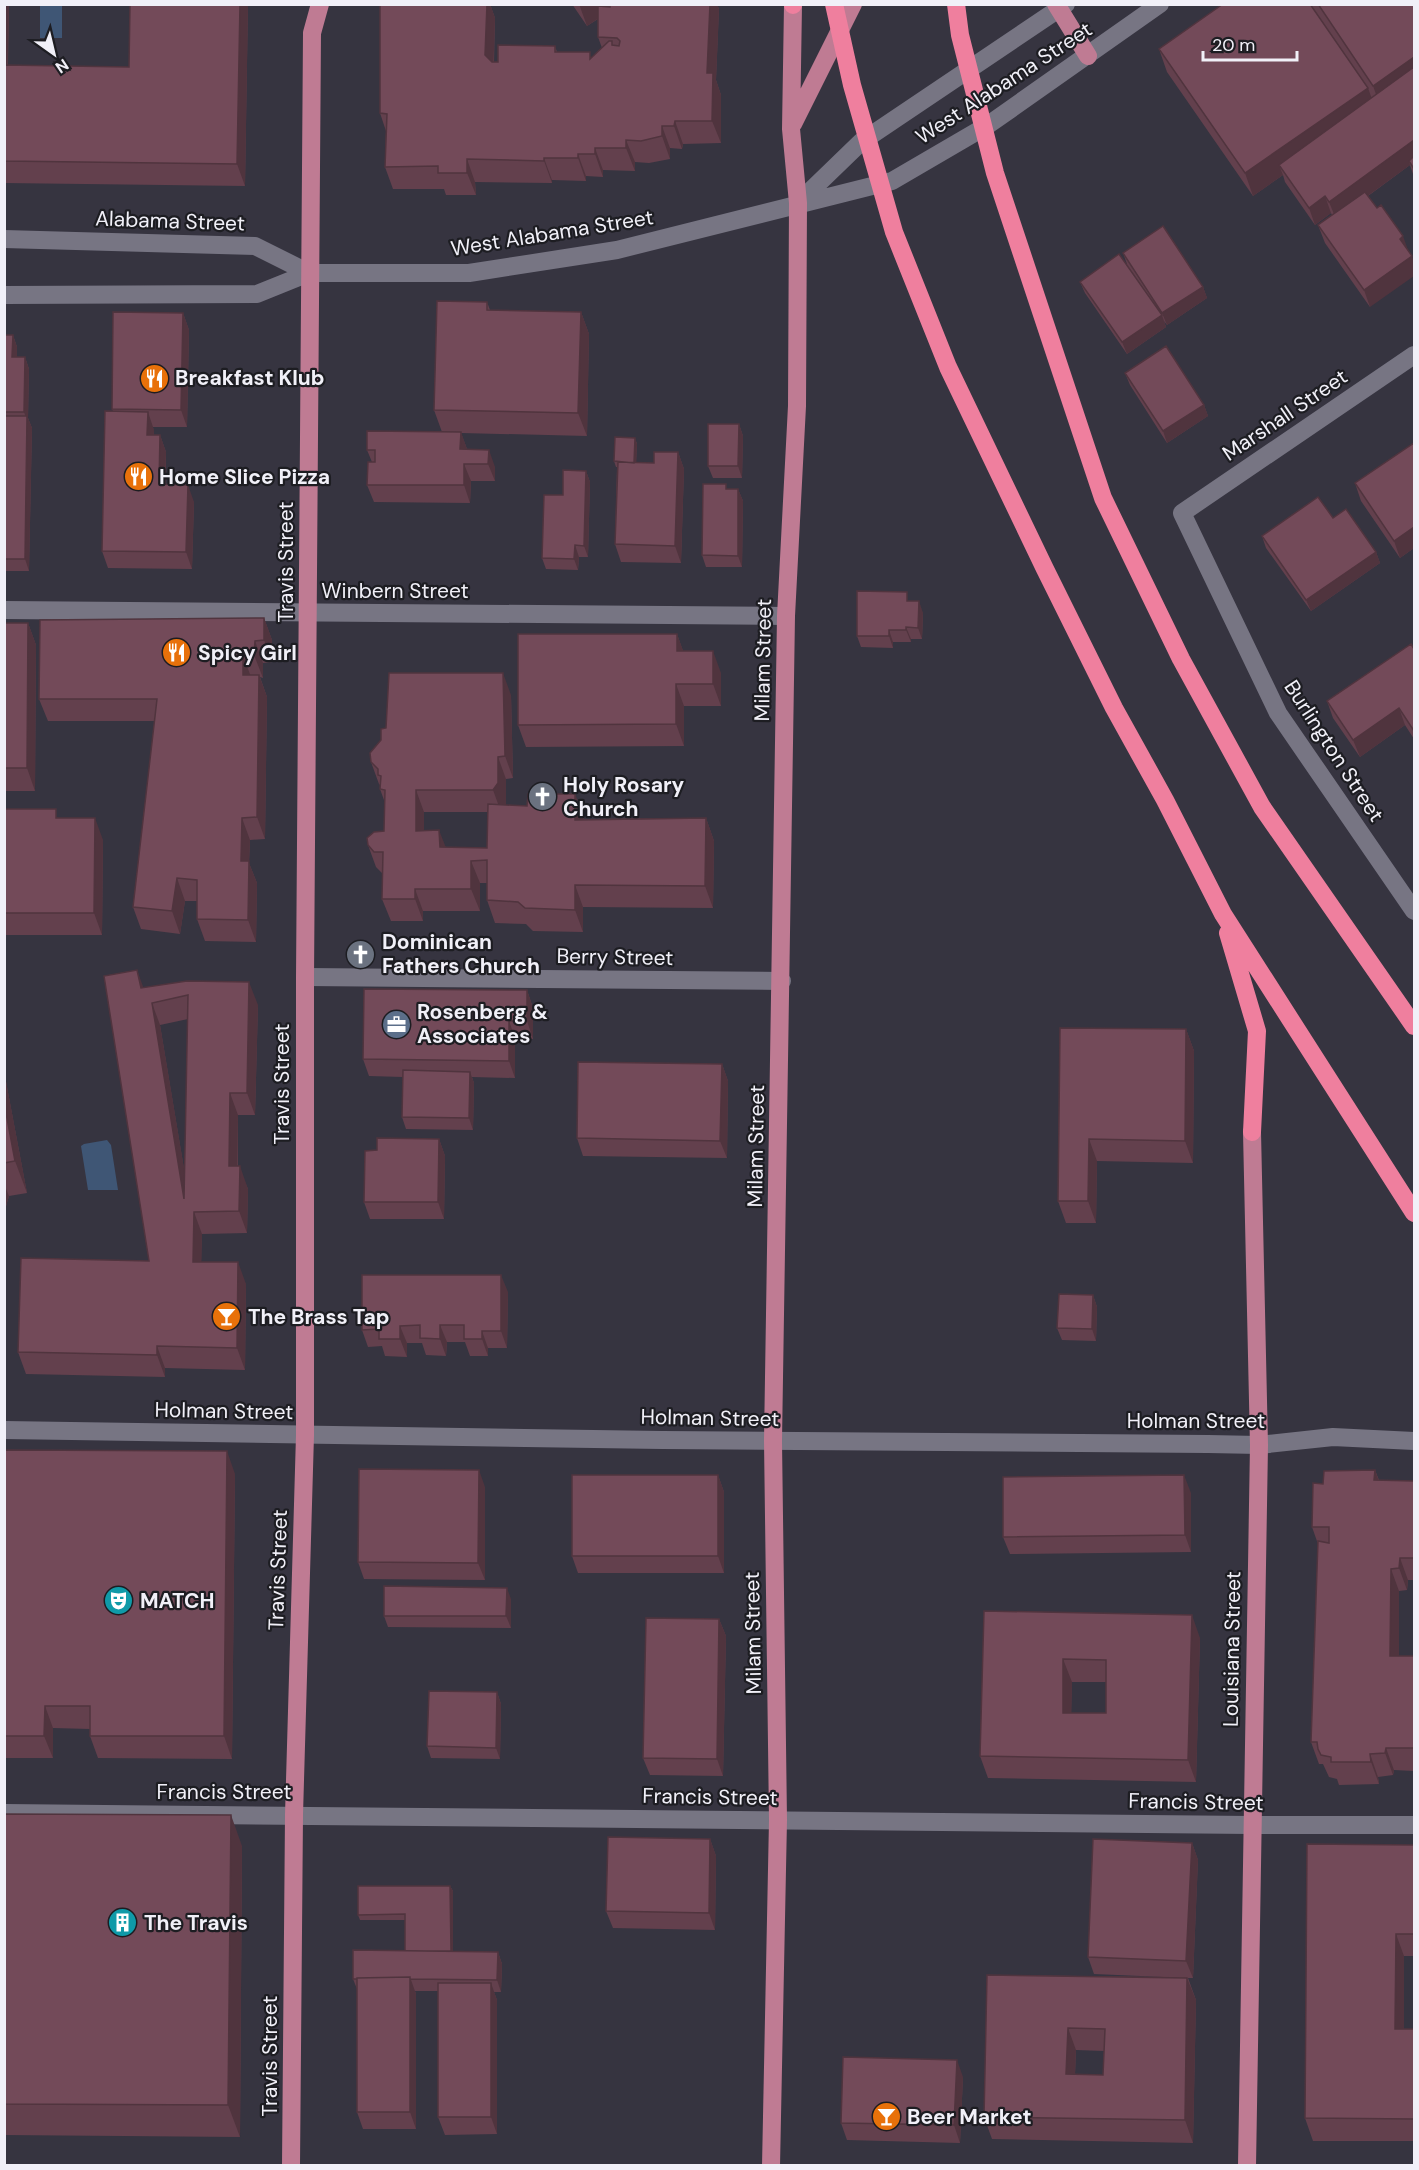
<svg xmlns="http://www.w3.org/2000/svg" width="1419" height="2170" font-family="'DM Sans',sans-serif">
	<rect width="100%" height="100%" fill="#363440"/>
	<path fill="#3f5675" d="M40,5H62V38H40Z
		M107,1140L111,1145L118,1190H88L81,1146L84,1144Z"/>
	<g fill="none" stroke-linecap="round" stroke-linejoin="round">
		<path stroke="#777583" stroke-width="18" d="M799,202L861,142L1066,4
			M4,239L255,246L309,273
			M4,295L257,294L309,273H469L617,250L892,181L988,125L1160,4
			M1414,355L1182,513L1278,713L1414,911
			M4,610L786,616
			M305,977L782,981
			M4,1430L662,1440L1208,1444L1259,1445L1333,1437L1414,1441
			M4,1813L1251,1825H1414"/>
		<path stroke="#bf7b93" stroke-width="18" d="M1056,4L1088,56
			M793,124L853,4
			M291,2166L294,1815L305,1435V977L312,33L320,4
			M771,2166L778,1820L773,1441L786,616L797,406L798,203L791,129L793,5
			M1247,2166L1259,1445L1252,1132"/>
		<path stroke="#ef7f9e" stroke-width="18" d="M834,4L852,85L894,232L948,367L1045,569L1114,708L1165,800L1223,914L1414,1213
			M956,4L960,35L995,173L1103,498L1181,659L1262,807L1414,1026
			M793,5V4
			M1228,933L1257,1031L1252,1132"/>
	</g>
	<path fill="#63404d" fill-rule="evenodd" d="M4,4H9L8,65L129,67L248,4L245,186L4,183Z
		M380,4H490L495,18L494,62H498L555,46L557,52L592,57L602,48L598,37V19L587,26L572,4H717L719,9L716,80L721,95V143L683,144L682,149L670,148V159L649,163L635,162V171L603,170V177L586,176V181L552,180V183L475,182L476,195H446L444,189H393L385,167L386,131L380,113Z
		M1310,4H1414V177L1410,165L1368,196L1370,307L1325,243L1318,225L1332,215L1331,213L1315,225L1285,182L1283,175L1253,196L1167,72L1159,49Z
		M1123,253L1203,287L1207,298L1167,325L1164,321L1166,327L1127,354L1085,293L1080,282L1127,264Z
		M487,302L490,310L581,312L589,334L587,436L461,433L467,449L495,467V481H471L470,503L374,502L367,485L372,462L367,450L442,432L434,410Z
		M183,313L189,330L187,427H153L154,435H160L166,452V484L194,502L192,569L108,568L102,551L113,411L112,409Z
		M4,335H13L17,347V357H25L29,369L28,418L32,428L29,571H4Z
		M1125,373L1204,405L1208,416L1167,443L1130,385Z
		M739,424L743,436L742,478H713L708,466Z
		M635,438L637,444L636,463H654L678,452L684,469L681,563L621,562L615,544L617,467H616L614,461Z
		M1414,443V548L1400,558L1361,501L1355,483Z
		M586,471L590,482L588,557H579L578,570L546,569L542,558L563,495Z
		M738,489L743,501L742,567H706L702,555Z
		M1333,518L1376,552L1380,563L1311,611L1266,548L1262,536Z
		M910,601L923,613L922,639H911V642H893V648L861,647L857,636Z
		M264,618L272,640V662L263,663V678L260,677L267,697L265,839L250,840L249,863L257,883L256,942L205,941L197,919V901H185L180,934L141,929L133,907L155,721H48L39,699Z
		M4,623H28L36,645L35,791H4Z
		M677,634L683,651L721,673V706H684V746L526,747L518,725Z
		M1414,649V739L1405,725L1360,757L1333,718L1327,701Z
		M511,695L513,778L506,779V805L584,816V819L706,818L714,841L713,908L583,907V932L533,931L526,924L495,923L487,900V883H480V911H423V921H391L382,899L383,874L376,867L368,845L384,831V800L380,789L381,786L379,784L371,762L386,728ZM424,812H488L487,848L446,847L424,831Z
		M4,809L59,818L103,840L102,935H4Z
		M143,988L258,1005L255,1115H238V1166L248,1189L247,1233L202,1234L201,1262L246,1284L245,1370L165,1368V1377L26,1374L18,1352L149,1261ZM188,1019L185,1175L160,1025Z
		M527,990L533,1008V1039L515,1038V1078L472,1077L474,1083L473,1130L406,1129L402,1117L403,1077L369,1076L363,1059Z
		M1060,1028L1186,1029L1194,1051L1193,1163L1097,1161L1096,1223H1066L1058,1201Z
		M722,1064L728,1081L727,1158L583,1156L577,1138Z
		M4,1071L27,1193L9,1196L4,1213Z
		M439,1139L445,1156L444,1219H370L364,1202L377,1150Z
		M508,1292L507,1348H488V1356H470L465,1342H447L446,1356L426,1355L422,1343H407V1357L385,1356L382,1346L368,1347L362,1330Z
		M1093,1295L1097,1307L1096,1341L1062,1340L1057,1328Z
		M4,1450L235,1474L232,1759L98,1758L90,1736V1729L53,1728V1758H4Z
		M1375,1470L1379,1480L1414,1481V1580H1408L1407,1590L1399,1591V1656H1414V1771L1394,1770L1393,1775L1378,1777L1379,1784L1339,1785L1337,1779L1329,1777L1323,1764H1319L1311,1742L1318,1544L1312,1527L1323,1484Z
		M718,1475L724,1492V1573H578L572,1556Z
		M485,1487V1580L364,1579L358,1562Z
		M1191,1493V1552L1010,1554L1003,1537Z
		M511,1599V1628L388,1627L384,1616Z
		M984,1611L1200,1638L1196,1782L988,1778L980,1756ZM1072,1682H1106V1713H1071Z
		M719,1619L726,1636L723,1776L650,1775L643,1758Z
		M497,1692L501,1704L500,1759L431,1758L427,1746Z
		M4,1814L242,1846L240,2137L4,2135Z
		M710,1839L716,1856L715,1930L613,1928L606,1911Z
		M1192,1843L1198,1860L1193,1978H1188L1196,2000L1193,2143L992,2139L984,2117L987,1975L1164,1977L1094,1974L1088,1957ZM1076,2050L1104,2051L1103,2075H1075Z
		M1414,1845V1956H1404V2029H1414V2141H1313L1305,2118Z
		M450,1886L453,1891V1951L498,1952L502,1964L501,1992H494L497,2000V2134L445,2135L438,2117V1991H415L416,1994V2129H363L357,2112V1989L353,1979L405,1951V1920H360L358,1915Z
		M963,2077L960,2143L847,2140L841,2123Z"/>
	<path fill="#50343e" d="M4,4H9L7,87L4,80Z
		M240,4H248L245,186L237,164Z
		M487,4H490L495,18L493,77L485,55Z
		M579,4H609L611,10L587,26Z
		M710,4H717L719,9L716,80L721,95V143L712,121L707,73Z
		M1414,57V85L1381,108L1373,86Z
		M1368,88L1376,110L1279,165L1283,175L1253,196L1245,173Z
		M675,121L683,144L682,149L674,126Z
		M662,126L670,148V159L662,136Z
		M626,140L635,162V171L626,148Z
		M1414,140V162L1409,161L1410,165L1336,219L1329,202Z
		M595,148L603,170V177L595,154Z
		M578,154L586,176V181L578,158Z
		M544,158L552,180V183L544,161Z
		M467,159L475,182L476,195L467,173Z
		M1325,196L1331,213L1315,225L1309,208Z
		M1403,236L1409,253L1400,239Z
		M1412,256L1414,263V276L1370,307L1364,290Z
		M1203,287L1207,298L1167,325L1162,313Z
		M581,312L589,334L587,436L578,413Z
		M183,313L189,330L187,427L181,410Z
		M1162,315L1166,327L1127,354L1122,342Z
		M13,335L17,347V369L12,357Z
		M25,357L29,369L28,418L32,428L29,571L25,559L27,421L24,412Z
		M1204,405L1208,416L1167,443L1163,431Z
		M148,412L154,430L153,452L147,435Z
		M739,424L743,436L742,478L738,466Z
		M461,432L467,449H460Z
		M160,435L166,452L165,501L159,484Z
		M635,438L637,444L636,469L634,463Z
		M489,450L495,467V481L488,464Z
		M678,452L684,469L681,563L675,546Z
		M464,464L471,481L470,503L464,485Z
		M586,471L590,482L588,557L584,546Z
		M188,485L194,502L192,569L186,552Z
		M738,489L743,501L742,567L738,556Z
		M1414,527V548L1400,558L1394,541Z
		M575,545L579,557L578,570L574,559Z
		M1376,552L1380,563L1311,611L1306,600Z
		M919,601L923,613L922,639L918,628Z
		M264,618L272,640V662L264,640Z
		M28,623L36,645L35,791L27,768Z
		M906,627L911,639V642L906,630Z
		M889,630L893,642V648L889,636Z
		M677,634L685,656L677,651Z
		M255,641L263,663V678L254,655Z
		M713,651L721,673V706L713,684Z
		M243,655L251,677L243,675Z
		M503,673L511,695L513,778L505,756Z
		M259,675L267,697L265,839L257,817Z
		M676,684L684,706V746L676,724Z
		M1399,708L1405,725L1360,757L1353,740Z
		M498,757L506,779V806L501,812L493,790Z
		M416,790L424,812V853L416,831Z
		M575,794L584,816V842L575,820Z
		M95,818L103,840L102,935L94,913Z
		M242,818L250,840L249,863L257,883L256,942L248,920L241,861Z
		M706,818L714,841L713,908L705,886Z
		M439,830L448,853L440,847Z
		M471,861L480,883V911L471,889Z
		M177,878L185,901L180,934L172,911Z
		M575,885L583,907V932L575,910Z
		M415,889L423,911V921L415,899Z
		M137,970L145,992L141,988Z
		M249,982L258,1005L255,1115L247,1093Z
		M527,990L533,1008V1039L527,1021Z
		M152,1003L160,1025L193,1222L184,1199Z
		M509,1021L515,1038V1078L509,1061Z
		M1186,1029L1194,1051L1193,1163L1185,1141Z
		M722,1064L728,1081L727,1158L720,1141Z
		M4,1071L27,1193L15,1161L4,1102Z
		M470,1072L474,1083L473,1130L469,1118Z
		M230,1093L238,1115L237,1189L229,1166Z
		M439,1139L445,1156L444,1219L438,1202Z
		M1089,1139L1097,1161L1096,1223L1088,1201Z
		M240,1166L248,1189L247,1233L239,1211Z
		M4,1184L9,1196L4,1213Z
		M194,1212L202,1234L201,1284L193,1262Z
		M238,1262L246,1284L245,1370L237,1348Z
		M501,1275L508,1292L507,1348L501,1331Z
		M1093,1295L1097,1307L1096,1341L1092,1329Z
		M440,1325L447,1342L446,1356L440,1339Z
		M400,1326L407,1343V1357L400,1339Z
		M482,1331L488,1348V1356L482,1339Z
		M157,1346L165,1368V1377L157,1355Z
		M227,1451L235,1474L232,1759L224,1736Z
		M479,1470L485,1487V1580L478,1563Z
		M1375,1470L1383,1493L1374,1480Z
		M718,1475L724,1492V1573L718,1556Z
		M1184,1475L1191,1493V1552L1185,1535Z
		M1400,1558L1408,1580L1407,1590L1399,1568Z
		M1391,1569L1399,1591V1678L1390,1656Z
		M507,1588L511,1599V1628L506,1616Z
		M1192,1615L1200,1638L1196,1782L1188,1760Z
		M719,1619L726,1636L723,1776L717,1759Z
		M1063,1659L1072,1682L1071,1735L1063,1713Z
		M497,1692L501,1704L500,1759L496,1748Z
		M45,1706L53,1728V1758L44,1736Z
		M1386,1748L1394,1770L1393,1775L1385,1753Z
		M1370,1754L1378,1777L1379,1784L1371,1762Z
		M231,1815L242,1846L240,2137L228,2105Z
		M710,1839L716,1856L715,1930L709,1913Z
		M1192,1843L1198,1860L1193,1978L1186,1961Z
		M450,1886L453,1891V1962L451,1956Z
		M1396,1934L1404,1956V2052L1395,2029Z
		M498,1952L502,1964L501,1992L497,1980Z
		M410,1977L416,1994V2129L410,2112Z
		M1187,1978L1196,2000L1193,2143L1185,2120Z
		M491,1983L497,2000V2134L491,2117Z
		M1068,2028L1076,2050L1074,2097L1066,2074Z
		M957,2060L963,2077L960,2143L954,2125Z"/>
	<path fill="#734a59" stroke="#50343e" stroke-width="1.5" fill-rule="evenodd" d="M130,4H240L237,164L4,161V65L129,67Z
		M380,4H487L485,55L492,62H498V45L555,46V52H590V59L609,41H612V45L619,46L620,41L617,38L598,37V6L610,7V4H710L707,73H713L712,121H675L674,126H662V136L641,141L626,140V148H595V154H578V158H544V161L467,159V173H438V166L385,167L387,114L380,113Z
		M1223,4H1310L1368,88L1245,173L1159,49Z
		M1318,4H1414V57L1373,86Z
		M1414,67V140L1329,202L1325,196L1309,208L1279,165Z
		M1414,156V169L1409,161Z
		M1365,192L1377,208L1381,205L1403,236L1400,239L1412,256L1364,290L1318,225Z
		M1163,226L1203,287L1162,313L1123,253Z
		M1119,254L1162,315L1122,342L1080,282Z
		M437,301L487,302V310L581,312L578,413L434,410Z
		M113,312L183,313L181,410L112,409Z
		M4,335H13L12,357H25L24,412H4Z
		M1166,346L1204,405L1163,431L1125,373Z
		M105,411L148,412L147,435H160L159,484L188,485L186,552L102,551Z
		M4,416H27L25,559H4Z
		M708,424H739L738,466H708Z
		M367,431L461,432L460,449L489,450L488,464H464V485H367L368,462H375V450H367Z
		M615,437L635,438L634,463L614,461Z
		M1414,443V527L1394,541L1355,483Z
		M654,452H678L675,546L615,544L618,462L654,463Z
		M563,470L586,471L584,546L575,545L574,559L542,558L544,495H563Z
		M703,484H726V489H738V556L702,555Z
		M1318,497L1333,518L1346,509L1376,552L1306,600L1262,536Z
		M857,591L907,592V601H919L918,628L906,627V630H889V636H857Z
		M264,618V640L255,641L254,655H243V675H259L257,817L242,818L241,861H249L248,920L197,919V880L177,878L172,911L133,907L157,699H39L40,620Z
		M4,623H28L27,768H4Z
		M518,634H677V651H713V684H676V724L518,725Z
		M1411,644L1414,649V731L1399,708L1353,740L1327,701Z
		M389,673H503L505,756L498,757V783L493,790H416V831L439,830L440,847L487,848L488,804L527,806L528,794H575V820L706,818L705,886L575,885V910L525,908L518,902L487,900V860L471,861V889H415V899H382L383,852H374L368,845L367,838L374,832L384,831L385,790L380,789L381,776L378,775V769L371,762L370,753L381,740V729L386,728Z
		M4,809H56V818H95L94,913H4Z
		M137,970L141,988L187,981L249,982L247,1093H230L229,1166H240L239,1211L194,1212L193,1262H238L237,1348L157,1346V1355L18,1352L21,1258L149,1261L104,976ZM188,995L184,1199L152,1003Z
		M364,989L527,990V1021H509V1061L363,1059Z
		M1060,1028L1186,1029L1185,1141L1089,1139L1088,1201H1058Z
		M578,1062L722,1064L720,1141L577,1138Z
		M403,1070L470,1072L469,1118L402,1117Z
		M4,1102L15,1161L4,1163Z
		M377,1138L439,1139L438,1202H364L365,1151L377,1150Z
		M362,1275H501V1331H482V1339H464V1325H440V1339L420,1338V1325L400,1326V1339H379V1329L362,1330Z
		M1059,1294L1093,1295L1092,1329L1057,1328Z
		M4,1450L227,1451L224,1736H90V1706H45L44,1736H4Z
		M359,1469L479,1470L478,1563L358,1562Z
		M1375,1470L1374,1480L1414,1481V1558H1400L1399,1568L1391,1569L1390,1656H1414V1748H1386L1385,1753L1370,1754L1371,1762H1331V1757L1321,1755L1318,1749L1317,1742H1311L1318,1541L1329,1543V1527H1312L1313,1483L1323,1484L1324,1471Z
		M572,1475H718V1556H572Z
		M1184,1475L1185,1535L1003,1537V1477Z
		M384,1586L507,1588L506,1616H384Z
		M984,1611L1192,1615L1188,1760L980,1756ZM1063,1659L1106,1660V1713H1063Z
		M646,1618L719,1619L717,1759L643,1758Z
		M429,1691L497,1692L496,1748L427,1746Z
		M4,1814L231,1815L228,2105L4,2104Z
		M608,1837L710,1839L709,1913L606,1911Z
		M1093,1839L1192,1843L1186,1961L1088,1957Z
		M1307,1844L1414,1845V1934H1396L1395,2029H1414V2119L1305,2118Z
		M358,1886H450L451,1951H405V1914L358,1915Z
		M353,1950L498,1952L497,1980L410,1979V1977L357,1978V1979H353Z
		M987,1975L1187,1978L1185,2120L984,2117ZM1068,2028L1105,2029L1103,2075L1066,2074Z
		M410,1977V2112H357V1978Z
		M438,1983H491V2117H438Z
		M843,2057L957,2060L954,2125L841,2123Z"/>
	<defs>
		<symbol id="restaurant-disc" viewBox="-11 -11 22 22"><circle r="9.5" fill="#e8710a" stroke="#1d1d22"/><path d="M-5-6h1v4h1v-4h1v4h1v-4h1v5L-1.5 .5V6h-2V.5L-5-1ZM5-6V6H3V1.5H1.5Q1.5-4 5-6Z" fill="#fff"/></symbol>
		<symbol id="church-disc" viewBox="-11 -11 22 22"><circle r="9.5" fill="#6b7280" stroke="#1d1d22"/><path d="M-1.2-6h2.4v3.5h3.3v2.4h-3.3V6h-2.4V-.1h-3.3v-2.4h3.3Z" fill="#fff"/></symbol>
		<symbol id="office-disc" viewBox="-11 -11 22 22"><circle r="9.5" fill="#5c6f8a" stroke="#1d1d22"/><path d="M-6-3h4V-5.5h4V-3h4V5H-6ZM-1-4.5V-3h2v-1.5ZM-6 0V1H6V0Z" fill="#fff"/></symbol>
		<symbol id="bar-disc" viewBox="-11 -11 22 22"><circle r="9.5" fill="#e8710a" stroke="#1d1d22"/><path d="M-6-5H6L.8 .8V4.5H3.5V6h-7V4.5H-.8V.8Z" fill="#fff"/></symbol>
		<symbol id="theatre-disc" viewBox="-11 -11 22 22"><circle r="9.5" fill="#0f9aa8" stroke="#1d1d22"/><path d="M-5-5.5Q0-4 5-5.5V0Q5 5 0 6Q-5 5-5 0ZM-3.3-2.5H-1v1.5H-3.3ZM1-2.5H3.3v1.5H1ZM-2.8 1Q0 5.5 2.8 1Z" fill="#fff"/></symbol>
		<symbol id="building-disc" viewBox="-11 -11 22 22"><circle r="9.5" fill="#0f9aa8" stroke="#1d1d22"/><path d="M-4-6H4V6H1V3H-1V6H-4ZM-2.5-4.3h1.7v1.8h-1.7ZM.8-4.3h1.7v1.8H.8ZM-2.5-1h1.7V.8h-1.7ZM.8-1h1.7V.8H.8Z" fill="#fff"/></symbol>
	</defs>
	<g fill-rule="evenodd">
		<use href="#restaurant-disc" x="138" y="362" width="33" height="33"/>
		<use href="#restaurant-disc" x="122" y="460" width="33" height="33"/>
		<use href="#restaurant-disc" x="160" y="636" width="33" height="33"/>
		<use href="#church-disc" x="526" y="780" width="33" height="33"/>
		<use href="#church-disc" x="344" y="938" width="33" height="33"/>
		<use href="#office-disc" x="380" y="1008" width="33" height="33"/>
		<use href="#bar-disc" x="210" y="1300" width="33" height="33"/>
		<use href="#theatre-disc" x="102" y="1584" width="33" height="33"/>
		<use href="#building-disc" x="106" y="1906" width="33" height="33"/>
		<use href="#bar-disc" x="870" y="2100" width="33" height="33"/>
	</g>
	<g text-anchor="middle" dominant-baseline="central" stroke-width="4.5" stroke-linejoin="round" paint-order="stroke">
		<g font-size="21" fill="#f1f0f8" stroke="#1d1d22">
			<text transform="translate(1004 83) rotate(-33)">West Alabama Street</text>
			<text transform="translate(170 221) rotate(2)">Alabama Street</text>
			<text transform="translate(552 233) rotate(-9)">West Alabama Street</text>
			<text transform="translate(1285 415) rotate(-34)">Marshall Street</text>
			<text transform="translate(286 562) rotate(-90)">Travis Street</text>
			<text x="395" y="591">Winbern Street</text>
			<text transform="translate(763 660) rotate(-89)">Milam Street</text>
			<text transform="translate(1334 751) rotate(57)">Burlington Street</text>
			<text transform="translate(615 957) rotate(1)">Berry Street</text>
			<text transform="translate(282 1084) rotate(-90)">Travis Street</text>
			<text transform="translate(756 1146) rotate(-89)">Milam Street</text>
			<text transform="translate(224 1411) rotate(1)">Holman Street</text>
			<text transform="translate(710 1418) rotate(1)">Holman Street</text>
			<text x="1196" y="1421">Holman Street</text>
			<text transform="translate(278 1570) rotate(-88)">Travis Street</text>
			<text transform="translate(753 1633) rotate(-91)">Milam Street</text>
			<text transform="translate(1232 1649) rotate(-89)">Louisiana Street</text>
			<text x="224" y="1792">Francis Street</text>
			<text transform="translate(710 1797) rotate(1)">Francis Street</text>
			<text transform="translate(1196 1802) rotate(1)">Francis Street</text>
			<text transform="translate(270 2056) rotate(-90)">Travis Street</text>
		</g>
		<g font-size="21" font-weight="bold" fill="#f1f0f8" stroke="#1d1d22" text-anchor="start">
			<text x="175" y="378">Breakfast Klub</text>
			<text x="159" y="477">Home Slice Pizza</text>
			<text x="198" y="653">Spicy Girl</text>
			<text x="563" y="785">Holy Rosary<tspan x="563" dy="24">Church</tspan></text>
			<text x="382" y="942">Dominican<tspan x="382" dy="24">Fathers Church</tspan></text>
			<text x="417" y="1012">Rosenberg &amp;<tspan x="417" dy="24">Associates</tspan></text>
			<text x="248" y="1317">The Brass Tap</text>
			<text x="140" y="1601">MATCH</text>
			<text x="144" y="1923">The Travis</text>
			<text x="907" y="2117">Beer Market</text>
		</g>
	</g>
	<rect width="1419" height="2170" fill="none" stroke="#f1f0f8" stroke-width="12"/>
	<g transform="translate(54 54) rotate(146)" stroke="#1d1d22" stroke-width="4.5" paint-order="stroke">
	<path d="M0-4.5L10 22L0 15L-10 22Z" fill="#f1f0f8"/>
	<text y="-9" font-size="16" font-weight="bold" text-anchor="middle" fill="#f1f0f8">N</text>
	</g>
	<path d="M1203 51v9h94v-9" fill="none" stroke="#f1f0f8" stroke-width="3"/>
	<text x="1212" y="51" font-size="18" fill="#f1f0f8" stroke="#1d1d22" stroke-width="4.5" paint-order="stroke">20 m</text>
</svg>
